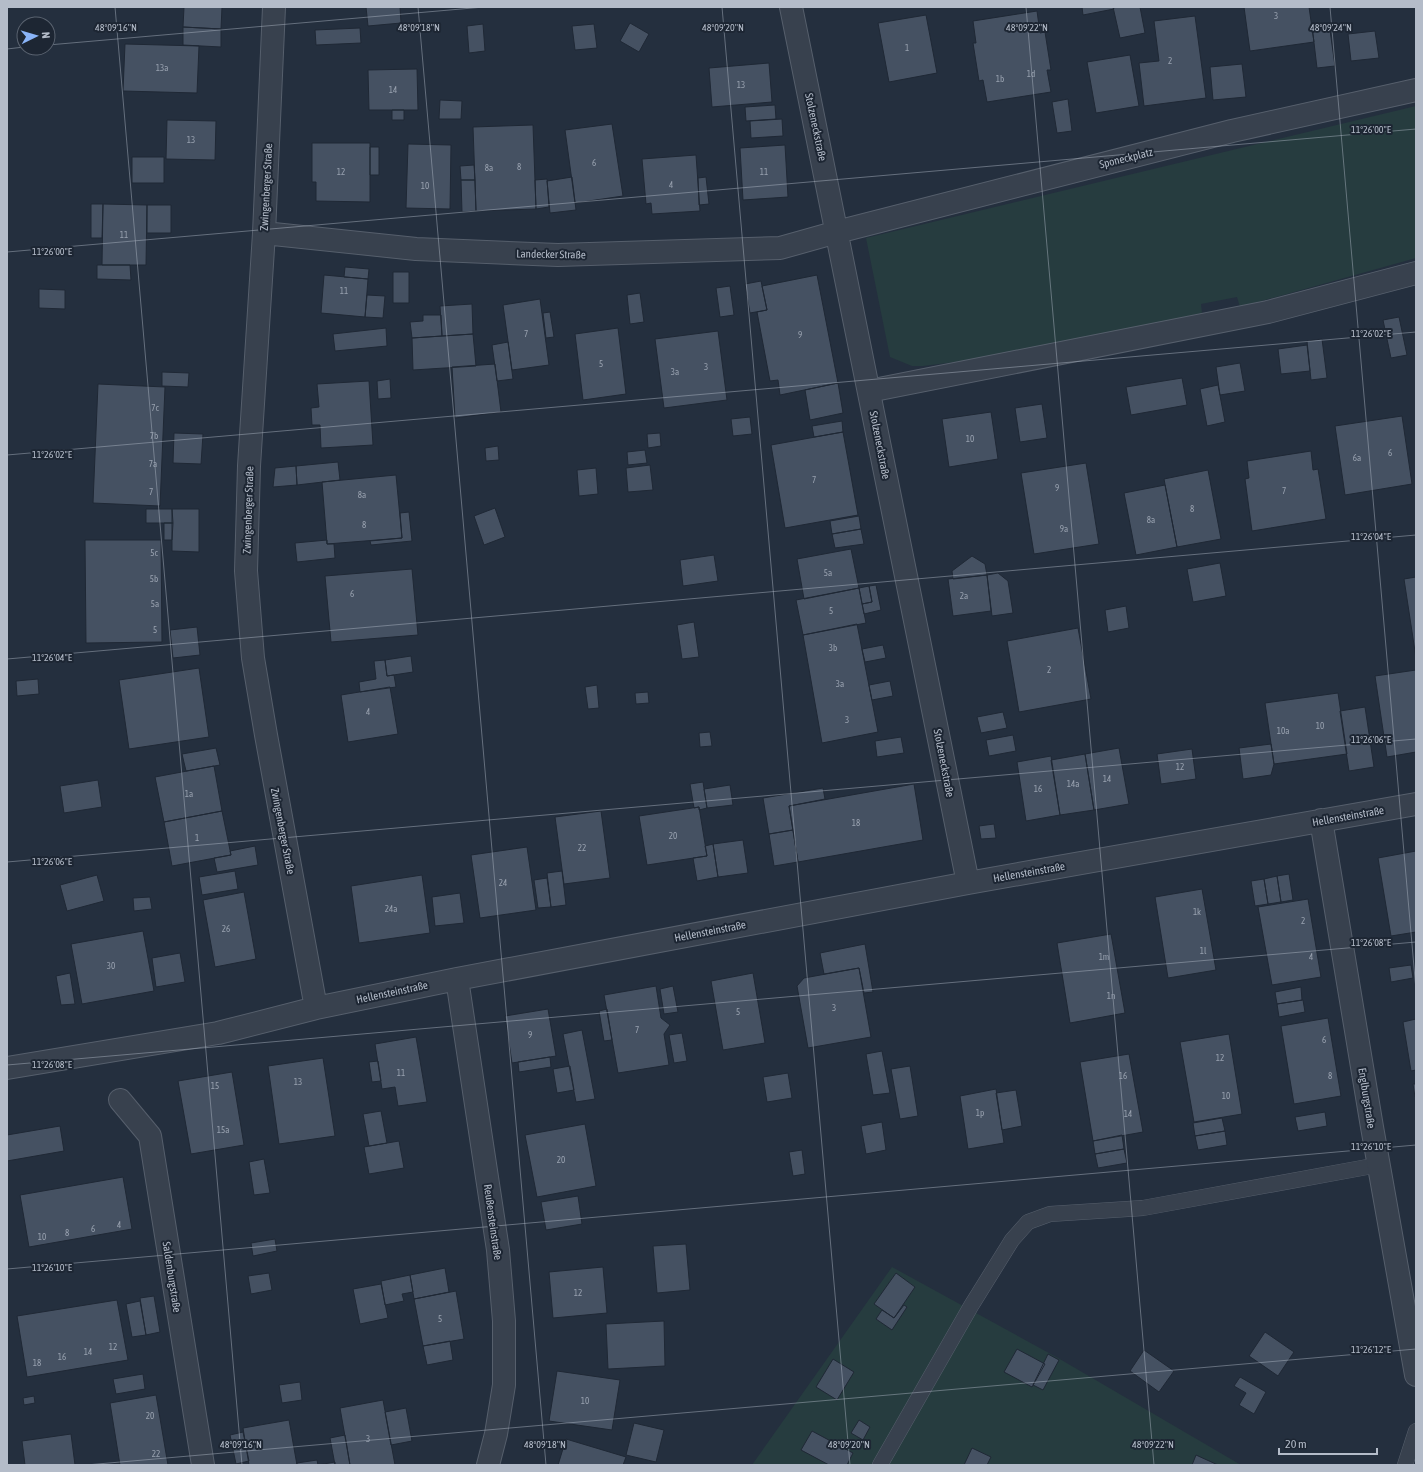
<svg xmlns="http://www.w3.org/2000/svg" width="1423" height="1472" font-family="'Asap Condensed',sans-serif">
	<rect width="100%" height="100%" fill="#242f3e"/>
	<path fill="#263c3f" d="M1416,106V258L1240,307L1237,297L1201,304L1202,313L1020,354L923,366H912L890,357L866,238Z
		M892,1267L1058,1358L1241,1465H752Z"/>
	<path fill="#455162" stroke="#1f2835" d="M184,7H222L221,29L183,27Z
		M366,7H400L401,23L368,26Z
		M1082,7H1113L1114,9L1083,15Z
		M1113,7H1140L1145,33L1120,38Z
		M1244,7H1309L1314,42L1250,51Z
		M1037,11L1040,33L1045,32L1051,70H1047L1051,92L987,102L983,80L979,81L973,43H976L973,21Z
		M926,15L937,73L889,82L878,23Z
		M1195,16L1206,98L1144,106L1139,63L1159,61L1154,21Z
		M630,23L649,34L639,52L620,41Z
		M1329,23L1335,66L1317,68L1312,26Z
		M483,24L485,51L469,53L467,26Z
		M594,24L597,48L575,50L572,26Z
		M183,27L221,29V47L183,45Z
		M360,28L361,43L316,45L315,30Z
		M1375,31L1379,58L1351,61L1348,34Z
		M125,44L199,46L197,93L123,91Z
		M1130,55L1139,106L1096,113L1087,62Z
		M769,63L772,102L712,107L709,68Z
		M1242,64L1246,97L1213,100L1210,67Z
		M417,69L418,110H369L368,70Z
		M1068,99L1072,131L1057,133L1052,102Z
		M440,100L462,101L461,119H439Z
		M775,105L776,119L746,121L745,107Z
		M392,110H404V120H392Z
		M782,119L783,136L751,138L750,121Z
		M167,120L216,121L215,160L166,159Z
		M612,124L623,196L575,203L565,130Z
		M533,125L536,209L476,211L473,127Z
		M312,143H370V202L316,201V182H312Z
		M408,144L451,145L450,209L406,208Z
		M785,145L788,197L743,200L740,148Z
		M370,147H379V175H370Z
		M696,155L700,211L652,214L651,203L646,204L642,159Z
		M132,157H164V183H132Z
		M474,165L475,180H461L460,166Z
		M572,177L576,210L550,213L547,181Z
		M706,177L709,204L699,205L698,178Z
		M547,179L549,207L536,209L535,180Z
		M461,180H475L476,211L462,212Z
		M91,204H103L102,238H91Z
		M103,204L147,205L146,265H102Z
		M147,205H171V233H147Z
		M97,265H130L131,280L97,279Z
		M345,267L369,269L368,279L344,277Z
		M393,272H409V303H393Z
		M324,275L368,279L365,317L321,313Z
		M817,275L838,383L780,395L778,380L770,381L757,312L767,310L762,286Z
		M761,281L767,310L750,313L745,284Z
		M730,286L734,315L720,317L716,288Z
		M39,289L65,290V309L39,308Z
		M640,293L644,322L630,324L627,295Z
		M367,295L385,296L383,318L365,317Z
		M540,299L549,365L512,370L503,305Z
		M472,304L473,334L442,336L440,306Z
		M550,312L554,337L546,338L543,313Z
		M423,315H441L442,336L412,338L410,322L423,321Z
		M1399,317L1407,355L1391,358L1383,320Z
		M386,328L387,346L335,351L333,334Z
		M618,328L626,394L583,400L575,334Z
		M718,331L727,400L664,408L655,339Z
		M473,334L476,366L413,370L412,338Z
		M1322,339L1327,378L1311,380L1307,341Z
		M508,342L513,379L497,381L492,345Z
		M1307,345L1310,371L1281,374L1278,349Z
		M1240,363L1245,391L1220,395L1216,367Z
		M495,364L501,412L455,418L452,367Z
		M162,372L189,373L188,387L162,386Z
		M1182,378L1187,405L1131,415L1126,387Z
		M390,379L391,398L378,399L377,381Z
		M369,381L373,445L321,448L320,425H312L311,408L319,407L317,384Z
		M838,383L843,413L810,420L805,390Z
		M98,384L165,387L160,506L93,503Z
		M1218,385L1225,422L1207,426L1200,389Z
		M1042,404L1047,438L1020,442L1015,408Z
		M991,412L998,459L949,467L942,419Z
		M1402,416L1412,484L1345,495L1335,426Z
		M750,417L752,434L733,436L731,419Z
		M842,421L843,432L814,437L812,426Z
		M843,432L858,515L785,528L771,445Z
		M174,433L203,434L201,464L173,463Z
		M660,433L661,446L648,448L647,434Z
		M498,446L499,460L486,461L485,448Z
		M645,450L647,463L628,465L627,452Z
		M1311,451L1313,470L1318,469L1326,519L1252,531L1245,479L1249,478L1247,461Z
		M338,462L340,480L297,485L296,466Z
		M1086,463L1099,544L1034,554L1021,473Z
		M650,465L653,490L628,492L626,468Z
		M296,466L297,485L273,487L275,468Z
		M596,468L598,494L579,496L577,470Z
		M1208,470L1221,539L1177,547L1164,479Z
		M396,475L402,538L327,544L322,482Z
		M1165,485L1177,547L1136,555L1124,493Z
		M495,508L505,537L484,545L474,516Z
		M146,509H172L173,523H146Z
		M172,509H199V552L172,551Z
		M409,512L412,541L371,545L370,541L402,538L400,513Z
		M859,516L861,529L832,534L830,521Z
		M164,523H173L172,540H164Z
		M861,529L864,544L835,548L832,534Z
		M85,540H161L162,642L86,643Z
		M327,540V544H334L335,558L297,562L295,543Z
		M851,549L859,588L804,599L797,559Z
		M714,555L718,581L683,586L680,560Z
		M972,556L985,564L987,575L953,579L952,571Z
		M1220,563L1226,596L1193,602L1187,569Z
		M412,569L418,635L331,642L325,576Z
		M998,573L1008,581L1013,613L992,616L987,575Z
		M987,575L991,611L953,616L948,579Z
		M1416,577V658L1404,579Z
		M876,585L881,610L864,614L862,604L872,602L869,586Z
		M869,586L872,602L862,604L859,588Z
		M859,588L866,623L803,635L796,600Z
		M1126,606L1129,628L1108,632L1105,610Z
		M694,622L699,657L682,659L677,625Z
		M857,624L878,732L822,743L803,635Z
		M197,627L200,655L173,658L170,630Z
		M1078,628L1091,699L1019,712L1007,641Z
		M883,645L886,658L865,662L862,649Z
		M411,656L413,672L387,676L385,660Z
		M385,660L387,676L394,675L396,687L360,692L359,682L376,679L374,661Z
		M199,668L209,737L129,749L119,680Z
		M1416,670V752L1387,757L1375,676Z
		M38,679L39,694L17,696L16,681Z
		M890,681L893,696L872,700L869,685Z
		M597,685L599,708L588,709L585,687Z
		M390,687L398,734L348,742L341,695Z
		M648,692L649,703L636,704L635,693Z
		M1338,693L1347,754L1274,764L1265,703Z
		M1365,707L1374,767L1349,771L1340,711Z
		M1003,712L1007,728L981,733L977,717Z
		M710,732L712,746L700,747L699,733Z
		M1013,735L1016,751L989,756L986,740Z
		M901,737L904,753L877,757L875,741Z
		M1271,744L1274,764L1271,775L1243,779L1239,748Z
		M216,748L220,765L186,771L182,754Z
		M1119,748L1129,804L1094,810L1085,754Z
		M1192,749L1196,779L1161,784L1157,754Z
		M1085,754L1094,810L1060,815L1051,760Z
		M1051,756L1060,815L1026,821L1017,762Z
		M214,766L222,811L164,822L155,777Z
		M98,780L102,807L64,813L60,786Z
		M703,782L707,808L699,810V807L694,808L690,784Z
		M914,784L923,840L798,862L789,806Z
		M730,785L733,805L707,808L704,789Z
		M823,788L825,799L789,806L793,830L769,834L763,798Z
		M699,807L707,856L647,865L639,816Z
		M222,811L231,855L172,866L164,822Z
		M601,811L610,878L564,884L555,817Z
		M994,824L996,838L981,839L979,826Z
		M793,830L798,862L774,866L769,834Z
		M743,840L748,873L718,877L713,844Z
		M713,844L718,877L697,881L693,858L707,856L705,846Z
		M255,846L258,865L217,872L214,858L231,855L230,851Z
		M527,847L536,910L480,918L471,855Z
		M1416,851V932L1391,936L1378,858Z
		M235,871L238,889L202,895L199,877Z
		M562,871L566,905L551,907L547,873Z
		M1289,874L1293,900L1281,902L1277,876Z
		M97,875L104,901L67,911L60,885Z
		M422,875L430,933L359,943L351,886Z
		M1277,876L1281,902L1268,904L1264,879Z
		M547,878L551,907L538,908L534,880Z
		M1264,879L1268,904L1255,906L1251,881Z
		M1202,889L1216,970L1168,978L1155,897Z
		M244,892L256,959L215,967L203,900Z
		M460,893L464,923L435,926L432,897Z
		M150,897L152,909L134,911L133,898Z
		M1308,899L1321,977L1272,985L1258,907Z
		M143,931L154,991L82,1004L71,944Z
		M1111,934L1125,1013L1070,1023L1057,943Z
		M865,944L873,992L864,993L859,968L824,974L820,953Z
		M180,953L185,982L156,987L152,958Z
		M1411,965L1413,978L1391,982L1389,968Z
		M859,968L871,1037L808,1048L797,986L804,978Z
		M70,973L75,1004L61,1005L56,976Z
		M753,973L765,1043L723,1050L711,981Z
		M656,986L661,1018L670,1025L664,1034L669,1065L618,1073L604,995Z
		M673,986L678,1012L664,1014L660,989Z
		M1301,987L1302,1000L1277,1004L1275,992Z
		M1303,1000L1305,1012L1279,1017L1277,1004Z
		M548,1009L556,1056L512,1063L505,1016Z
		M607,1009L612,1040L604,1041L599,1011Z
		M1328,1018L1341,1096L1294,1104L1281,1026Z
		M1416,1019V1070L1411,1071L1403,1022Z
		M582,1030L595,1099L576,1102L563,1034Z
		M682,1033L687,1061L674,1063L669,1035Z
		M1229,1034L1242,1114L1194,1122L1180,1042Z
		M416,1037L427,1102L398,1106L395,1087L382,1089L375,1044Z
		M882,1051L890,1093L873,1095L866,1054Z
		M1129,1054L1143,1132L1093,1141L1080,1062Z
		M550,1057L551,1067L519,1072L518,1062Z
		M323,1058L335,1136L279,1144L268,1066Z
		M378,1061L381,1081L372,1082L369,1062Z
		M570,1066L574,1090L557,1093L553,1069Z
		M910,1066L918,1116L900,1119L891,1069Z
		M232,1072L244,1145L191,1154L178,1081Z
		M788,1073L792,1098L767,1102L763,1077Z
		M1413,1084H1416V1097H1415Z
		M996,1089L1004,1143L968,1149L960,1096Z
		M1016,1090L1022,1126L1002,1130L996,1093Z
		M381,1111L387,1143L369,1146L363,1114Z
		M1325,1112L1327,1126L1298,1131L1295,1117Z
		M1222,1118L1225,1131L1195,1136L1193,1123Z
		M882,1122L886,1150L866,1154L861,1126Z
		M585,1124L596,1186L537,1197L525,1135Z
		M60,1126L64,1151L7,1161V1135Z
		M1225,1131L1227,1145L1198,1150L1195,1136Z
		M1122,1135L1124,1149L1095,1154L1093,1141Z
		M399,1141L404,1168L369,1174L364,1147Z
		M1124,1149L1127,1163L1098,1168L1095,1154Z
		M802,1150L805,1174L793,1176L789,1152Z
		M264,1159L270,1193L254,1195L249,1162Z
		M123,1177L132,1229L29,1247L20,1195Z
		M578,1196L582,1224L546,1230L541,1202Z
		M275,1239L277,1251L253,1256L251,1243Z
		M686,1244L690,1290L657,1293L653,1246Z
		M46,1262L47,1268L37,1270L36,1263Z
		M603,1267L607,1313L553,1318L549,1272Z
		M445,1268L449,1292L414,1299L410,1275Z
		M269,1273L272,1290L251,1294L248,1276Z
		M896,1273L915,1287L894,1318L874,1304Z
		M410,1275L413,1292L402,1294L404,1301L385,1305L381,1281Z
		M381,1284L388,1318L360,1324L353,1289Z
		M456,1291L464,1339L423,1346L414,1299Z
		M154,1296L160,1332L146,1335L140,1298Z
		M117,1300L128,1360L27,1377L17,1316Z
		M140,1301L146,1335L132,1337L126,1304Z
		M904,1305L907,1307L892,1330L876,1319L882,1310L894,1318Z
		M664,1321L665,1366L608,1369L606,1324Z
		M1265,1332L1294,1352L1278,1376L1249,1356Z
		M450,1341L453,1360L427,1365L423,1346Z
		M1017,1349L1045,1364L1032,1387L1004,1372Z
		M1144,1350L1174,1371L1159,1392L1130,1371Z
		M1048,1354L1059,1360L1043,1390L1033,1385Z
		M833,1359L854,1372L837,1400L816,1387Z
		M557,1371L620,1380L612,1430L549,1421Z
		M143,1374L145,1389L116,1394L113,1379Z
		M1240,1377L1266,1392L1254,1414L1239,1405L1246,1393L1234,1386Z
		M300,1382L302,1400L282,1403L279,1385Z
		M156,1395L168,1465H120L110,1403Z
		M34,1396L35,1403L24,1405L23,1398Z
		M383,1400L395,1465H350L340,1408Z
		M406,1408L412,1441L391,1445L385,1412Z
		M289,1420L297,1465H249L243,1428Z
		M859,1420L870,1427L863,1440L851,1433Z
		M634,1423L664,1430L656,1462L626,1455Z
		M812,1431L853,1453L847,1465H829L801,1450Z
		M243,1432L249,1461L236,1464L230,1435Z
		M71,1434L75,1465H25L22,1441Z
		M345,1435L350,1465H335L330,1438Z
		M566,1439L626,1457L623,1465H558Z
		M972,1448L991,1457L987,1465H964Z
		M1196,1455L1218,1465H1192Z
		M317,1460L318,1465H297V1463Z
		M335,1462V1465H318Z"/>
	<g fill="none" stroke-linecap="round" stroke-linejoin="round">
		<defs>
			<path id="service" d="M880,1465L971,1306L1012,1240L1028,1222L1050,1214L1143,1208L1378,1165
				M1405,1465L1416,1431"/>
			<path id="minor" d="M274,7L264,233L249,466L246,571L253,658L266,735L316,1008
				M791,7L968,883
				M264,233L416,249L558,255L780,248L837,232L1232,131L1416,90
				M869,391L1268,312L1416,273
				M1321,820L1372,1127L1416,1375
				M457,979L498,1250L504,1321V1385L496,1434L488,1465
				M7,1068L218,1033L316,1008L457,979L968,883L1416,804
				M120,1100L150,1136L203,1465"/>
		</defs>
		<use href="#service" stroke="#565f6c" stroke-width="16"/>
		<use href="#minor" stroke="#565f6c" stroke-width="24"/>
		<use href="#service" stroke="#38414e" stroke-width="15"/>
		<use href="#minor" stroke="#38414e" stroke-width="22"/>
	</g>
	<path fill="none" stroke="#b4bcc9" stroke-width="1" stroke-opacity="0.45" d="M115,7L242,1465M418,7L546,1465M722,7L850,1465M1026,7L1154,1465M1330,7L1416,990M48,45L484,7M7,49L24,47M7,252L1416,129M7,455L1416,332M7,659L1416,535M7,862L1416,739M7,1065L1416,942M7,1269L1416,1145M86,1465L1416,1349"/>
	<g text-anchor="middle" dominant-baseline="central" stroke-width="4" stroke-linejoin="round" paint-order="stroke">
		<g font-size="9" fill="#98a1af">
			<text x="1276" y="16">3</text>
			<text x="907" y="48">1</text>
			<text x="1170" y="61">2</text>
			<text x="162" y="68">13a</text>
			<text x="1031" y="74">1d</text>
			<text x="1000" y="79">1b</text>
			<text x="741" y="85">13</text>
			<text x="393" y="90">14</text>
			<text x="191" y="140">13</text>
			<text x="594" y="163">6</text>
			<text x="519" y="167">8</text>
			<text x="489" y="168">8a</text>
			<text x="341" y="172">12</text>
			<text x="764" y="172">11</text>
			<text x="671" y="185">4</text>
			<text x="425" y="186">10</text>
			<text x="124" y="235">11</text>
			<text x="344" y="291">11</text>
			<text x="526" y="334">7</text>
			<text x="800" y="335">9</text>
			<text x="601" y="364">5</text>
			<text x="706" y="367">3</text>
			<text x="675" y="372">3a</text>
			<text x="155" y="408">7c</text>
			<text x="154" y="436">7b</text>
			<text x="970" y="439">10</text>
			<text x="1390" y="453">6</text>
			<text x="1357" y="458">6a</text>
			<text x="153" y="464">7a</text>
			<text x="814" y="480">7</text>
			<text x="1057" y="488">9</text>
			<text x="1284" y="491">7</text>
			<text x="151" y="492">7</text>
			<text x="362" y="495">8a</text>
			<text x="1192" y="509">8</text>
			<text x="1151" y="520">8a</text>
			<text x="364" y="525">8</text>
			<text x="1064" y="529">9a</text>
			<text x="154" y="553">5c</text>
			<text x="828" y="573">5a</text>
			<text x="154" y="579">5b</text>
			<text x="352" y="594">6</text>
			<text x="964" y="596">2a</text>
			<text x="155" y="604">5a</text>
			<text x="831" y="611">5</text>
			<text x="155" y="630">5</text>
			<text x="833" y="648">3b</text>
			<text x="1049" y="670">2</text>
			<text x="840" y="684">3a</text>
			<text x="368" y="712">4</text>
			<text x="847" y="720">3</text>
			<text x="1320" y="726">10</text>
			<text x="1283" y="731">10a</text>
			<text x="1180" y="767">12</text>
			<text x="1107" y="779">14</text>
			<text x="1073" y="784">14a</text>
			<text x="1038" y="789">16</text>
			<text x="189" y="794">1a</text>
			<text x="856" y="823">18</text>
			<text x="673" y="836">20</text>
			<text x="197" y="838">1</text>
			<text x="582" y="848">22</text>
			<text x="503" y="883">24</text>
			<text x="391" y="909">24a</text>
			<text x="1197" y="912">1k</text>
			<text x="1303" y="921">2</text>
			<text x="226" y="929">26</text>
			<text x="1203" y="951">1l</text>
			<text x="1104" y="957">1m</text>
			<text x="1311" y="957">4</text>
			<text x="111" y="966">30</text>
			<text x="1111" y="996">1n</text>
			<text x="834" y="1008">3</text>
			<text x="738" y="1012">5</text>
			<text x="637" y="1030">7</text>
			<text x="530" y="1035">9</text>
			<text x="1324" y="1040">6</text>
			<text x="1220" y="1058">12</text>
			<text x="401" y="1073">11</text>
			<text x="1123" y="1076">16</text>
			<text x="1330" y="1076">8</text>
			<text x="298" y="1082">13</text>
			<text x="215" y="1086">15</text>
			<text x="1226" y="1096">10</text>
			<text x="980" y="1113">1p</text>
			<text x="1128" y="1114">14</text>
			<text x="223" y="1130">15a</text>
			<text x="561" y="1160">20</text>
			<text x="119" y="1225">4</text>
			<text x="93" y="1229">6</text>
			<text x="67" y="1233">8</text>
			<text x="42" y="1237">10</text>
			<text x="578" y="1293">12</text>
			<text x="440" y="1319">5</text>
			<text x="113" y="1347">12</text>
			<text x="88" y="1352">14</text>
			<text x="62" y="1357">16</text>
			<text x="37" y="1363">18</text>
			<text x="585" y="1401">10</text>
			<text x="150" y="1416">20</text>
			<text x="368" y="1439">3</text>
			<text x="156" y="1454">22</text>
		</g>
		<g font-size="11" fill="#b4bcc9" stroke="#1d2633">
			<text transform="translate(816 127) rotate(78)">Stolzeneckstraße</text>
			<text transform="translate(1126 158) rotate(-14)">Sponeckplatz</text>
			<text transform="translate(266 187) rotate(-87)">Zwingenberger Straße</text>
			<text transform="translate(551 254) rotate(1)">Landecker Straße</text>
			<text transform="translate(880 445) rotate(79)">Stolzeneckstraße</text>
			<text transform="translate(248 510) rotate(-88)">Zwingenberger Straße</text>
			<text transform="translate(944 763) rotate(79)">Stolzeneckstraße</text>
			<text transform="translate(1348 816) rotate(-10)">Hellensteinstraße</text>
			<text transform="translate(283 831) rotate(79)">Zwingenberger Straße</text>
			<text transform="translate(1029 872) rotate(-10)">Hellensteinstraße</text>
			<text transform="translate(710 931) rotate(-11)">Hellensteinstraße</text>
			<text transform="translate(392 992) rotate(-12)">Hellensteinstraße</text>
			<text transform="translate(1367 1098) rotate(81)">Englburgstraße</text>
			<text transform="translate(493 1222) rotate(82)">Reußensteinstraße</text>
			<text transform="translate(172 1277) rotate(81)">Saldenburgstraße</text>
		</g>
	</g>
	<g font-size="10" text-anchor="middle" fill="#b4bcc9" stroke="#1d2633" stroke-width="4" stroke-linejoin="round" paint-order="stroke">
		<text x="1331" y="31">48°09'24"N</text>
		<text x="116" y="31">48°09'16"N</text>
		<text x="419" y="31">48°09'18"N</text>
		<text x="723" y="31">48°09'20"N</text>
		<text x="1027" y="31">48°09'22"N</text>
		<text x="1371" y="133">11°26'00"E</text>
		<text x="52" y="255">11°26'00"E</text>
		<text x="1371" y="337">11°26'02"E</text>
		<text x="52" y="458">11°26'02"E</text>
		<text x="1371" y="540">11°26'04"E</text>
		<text x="52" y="661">11°26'04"E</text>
		<text x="1371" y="743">11°26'06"E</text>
		<text x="52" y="865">11°26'06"E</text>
		<text x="1371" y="946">11°26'08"E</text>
		<text x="52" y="1068">11°26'08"E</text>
		<text x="1371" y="1150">11°26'10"E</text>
		<text x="52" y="1271">11°26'10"E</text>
		<text x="1371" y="1353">11°26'12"E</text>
		<text x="241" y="1448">48°09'16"N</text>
		<text x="545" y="1448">48°09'18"N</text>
		<text x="849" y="1448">48°09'20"N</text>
		<text x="1153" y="1448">48°09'22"N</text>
	</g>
	<rect width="1423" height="1472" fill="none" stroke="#b4bcc9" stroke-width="16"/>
	<g transform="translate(36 36) rotate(85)"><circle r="19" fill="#1d2633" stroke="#59626f"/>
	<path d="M0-3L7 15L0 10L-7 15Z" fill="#8ab4f8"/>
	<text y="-6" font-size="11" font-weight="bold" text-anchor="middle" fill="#b4bcc9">N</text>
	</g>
	<path d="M1279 1448v6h98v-6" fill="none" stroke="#b4bcc9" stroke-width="2"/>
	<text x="1285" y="1448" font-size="12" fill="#b4bcc9" stroke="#1d2633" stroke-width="3" paint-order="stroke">20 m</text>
</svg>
